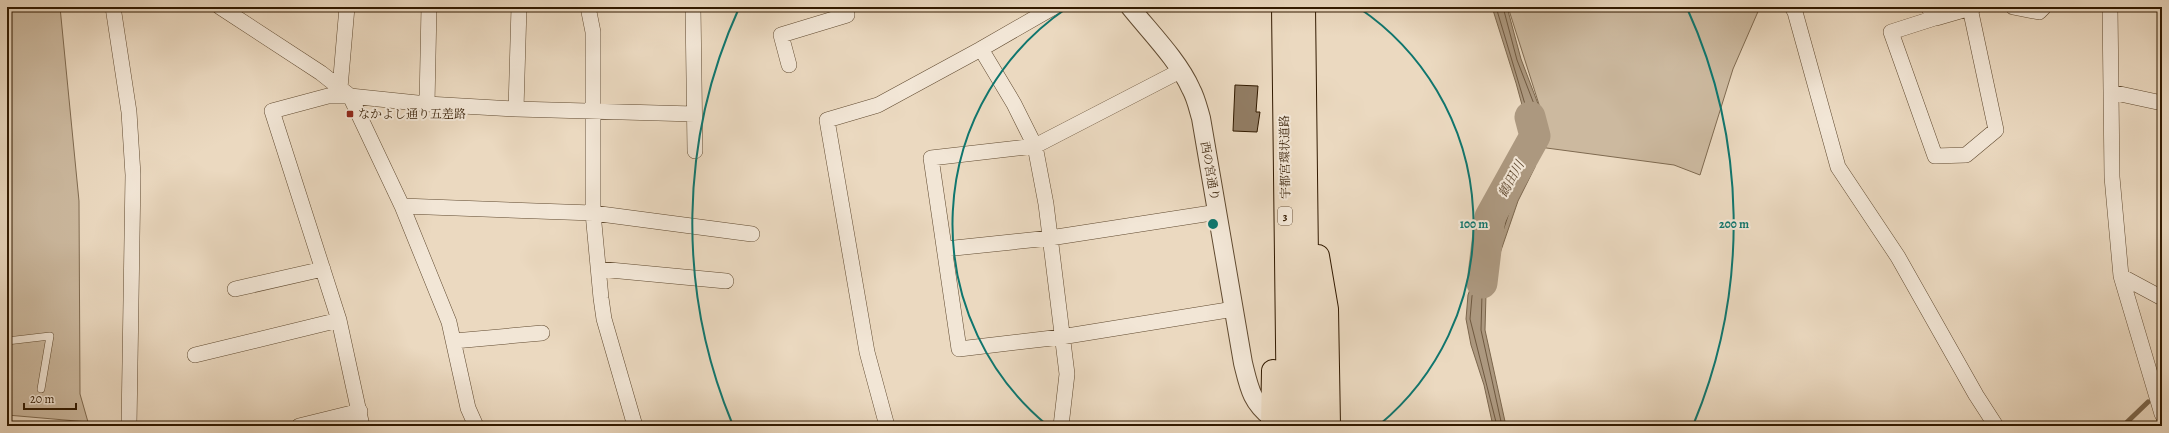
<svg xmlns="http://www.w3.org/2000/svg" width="2169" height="433" font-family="Alegreya,'Noto Serif JP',serif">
	<rect width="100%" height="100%" fill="#ebd9c0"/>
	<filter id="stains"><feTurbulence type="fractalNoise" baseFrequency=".005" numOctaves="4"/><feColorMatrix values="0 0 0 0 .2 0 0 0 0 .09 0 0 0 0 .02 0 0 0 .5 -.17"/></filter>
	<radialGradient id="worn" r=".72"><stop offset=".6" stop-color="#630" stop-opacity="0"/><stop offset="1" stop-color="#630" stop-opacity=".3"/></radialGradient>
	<path fill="#ccb99f" stroke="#7f6a50" d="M7,7H60L79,201L80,394L88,422L7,415Z
		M1508,7H1760L1733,69L1700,175L1674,165L1539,147L1543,117Z"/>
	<path fill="#ac987f" stroke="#7b664c" d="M1492,7H1507L1521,59L1543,117L1535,167L1518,201L1486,294L1485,330L1506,426H1493L1484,385L1471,345L1466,319L1468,295L1494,222L1522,164L1530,134L1516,83Z"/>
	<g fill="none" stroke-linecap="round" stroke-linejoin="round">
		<path stroke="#6f5940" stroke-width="1" d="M1496,7L1533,131L1535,132L1539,117L1517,60L1503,7
			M1497,426L1470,319L1472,296L1497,223L1532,150L1533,152L1531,166L1514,198L1482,294L1481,330L1502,426"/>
		<path stroke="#7b664c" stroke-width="5" d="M2123,426L2148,402"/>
		<path stroke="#ac987f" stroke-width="31" d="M1482,283L1490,217L1535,136L1530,117"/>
	</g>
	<path fill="#927d64" stroke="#321a00" d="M1235,85L1258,86L1256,112H1260L1257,132L1233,131Z"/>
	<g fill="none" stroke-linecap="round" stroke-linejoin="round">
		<defs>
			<path id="service" d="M7,341L50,336L41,389"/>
			<path id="minor" d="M113,7L129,112L133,175L129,426
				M220,7L321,73L350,96L402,206L449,322L468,408L476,426
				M588,7L593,32V213L601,298L604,319L635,426
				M693,7L695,151
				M1792,7L1795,12L1838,167L1898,257L1976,395L1996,426
				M1928,7L1936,18L1974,7
				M2013,7L2039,12L2044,7
				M2110,7L2112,177L2121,276L2162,414
				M1941,16L1891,32L1935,156L1966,155L1996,130L1970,8
				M981,49L1014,104L1035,146L1046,204L1067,374L1061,426
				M789,65L781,35L847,15L843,7
				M1180,71L1035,146L931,158L959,349L1061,337L1234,309
				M340,88L347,7
				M2111,92L2162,103
				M427,104L429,7
				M516,109L519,7
				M402,206L593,213L752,234
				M945,249L1050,238L1218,212
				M599,269L726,281
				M2121,276L2162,298
				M235,289L323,269
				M454,341L542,333
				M195,355L339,320
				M299,426L360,411
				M362,426L339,320L272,111L328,96H350L427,104L516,109L694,114
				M887,426L867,352L827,120L878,105L981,49L1054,7"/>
			<path id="tertiary" d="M1130,7C1150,32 1178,60 1191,89C1196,98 1198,108 1201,118L1243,363C1249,387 1251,402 1272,418"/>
			<path id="primary" d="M1283,7L1288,426
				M1304,7L1309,426
				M1318,256L1327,309L1329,426
				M1272,426L1273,371"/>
		</defs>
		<use href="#service" stroke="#604a30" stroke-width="8"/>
		<use href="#minor" stroke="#604a30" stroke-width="16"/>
		<use href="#tertiary" stroke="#604a30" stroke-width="20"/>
		<use href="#primary" stroke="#321a00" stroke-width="24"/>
		<use href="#service" stroke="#f2e6d6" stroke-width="7"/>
		<use href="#minor" stroke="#f2e6d6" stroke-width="15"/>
		<use href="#tertiary" stroke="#f2e6d6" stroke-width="18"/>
		<use href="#primary" stroke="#ebd9c0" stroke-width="22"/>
	</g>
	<g fill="none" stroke="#0f766e" stroke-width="2">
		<path d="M1047 425A261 261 0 0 1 1067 8M1359 8A261 261 0 0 1 1379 425"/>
		<path d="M732 423A521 521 0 0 1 739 8M1687 8A521 521 0 0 1 1694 423"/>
	</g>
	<rect fill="#8f2418" stroke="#f2e6d6" stroke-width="1.5" x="346" y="110" width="8" height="8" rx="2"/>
	<g text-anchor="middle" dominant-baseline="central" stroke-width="4" stroke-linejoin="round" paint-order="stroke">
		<rect fill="#f2e6d6" stroke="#6c5740" stroke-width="1" x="1278" y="207" width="14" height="18" rx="3"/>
		<g font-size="11" font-weight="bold" fill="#321a00">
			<text x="1285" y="216">3</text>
		</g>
		<g font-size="12" fill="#321a00" stroke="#f2e6d6" text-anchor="start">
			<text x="358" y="114">なかよし通り五差路</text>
		</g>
		<g font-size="12" fill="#321a00" stroke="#f2e6d6">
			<text transform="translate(1285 157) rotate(-91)">宇都宮環状道路</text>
			<text transform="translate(1210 171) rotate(80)">西の宮通り</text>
		</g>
		<g font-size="13" font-style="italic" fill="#634c33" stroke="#f2e6d6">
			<text transform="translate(1511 179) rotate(-61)">鶴田川</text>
		</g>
	</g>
	<circle cx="1213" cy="224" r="6" fill="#0f766e" stroke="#f2e6d6" stroke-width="2"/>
	<g font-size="12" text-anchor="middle" font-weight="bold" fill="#0f766e" stroke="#f2e6d6" stroke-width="4" stroke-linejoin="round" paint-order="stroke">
		<text x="1474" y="228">100 m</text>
		<text x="1734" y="228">200 m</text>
	</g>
	<rect width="2169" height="433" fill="none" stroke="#ebd9c0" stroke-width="24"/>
	<rect x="8" y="8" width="2153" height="417" fill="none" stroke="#321a00" stroke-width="2"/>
	<rect x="12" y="12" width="2145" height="409" fill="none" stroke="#321a00"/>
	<path d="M24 403v6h52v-6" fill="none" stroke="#321a00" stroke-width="2"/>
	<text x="30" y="403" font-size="12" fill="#321a00" stroke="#f2e6d6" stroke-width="3" paint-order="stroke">20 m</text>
	<rect width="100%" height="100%" filter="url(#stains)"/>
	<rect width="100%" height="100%" fill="url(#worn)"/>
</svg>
